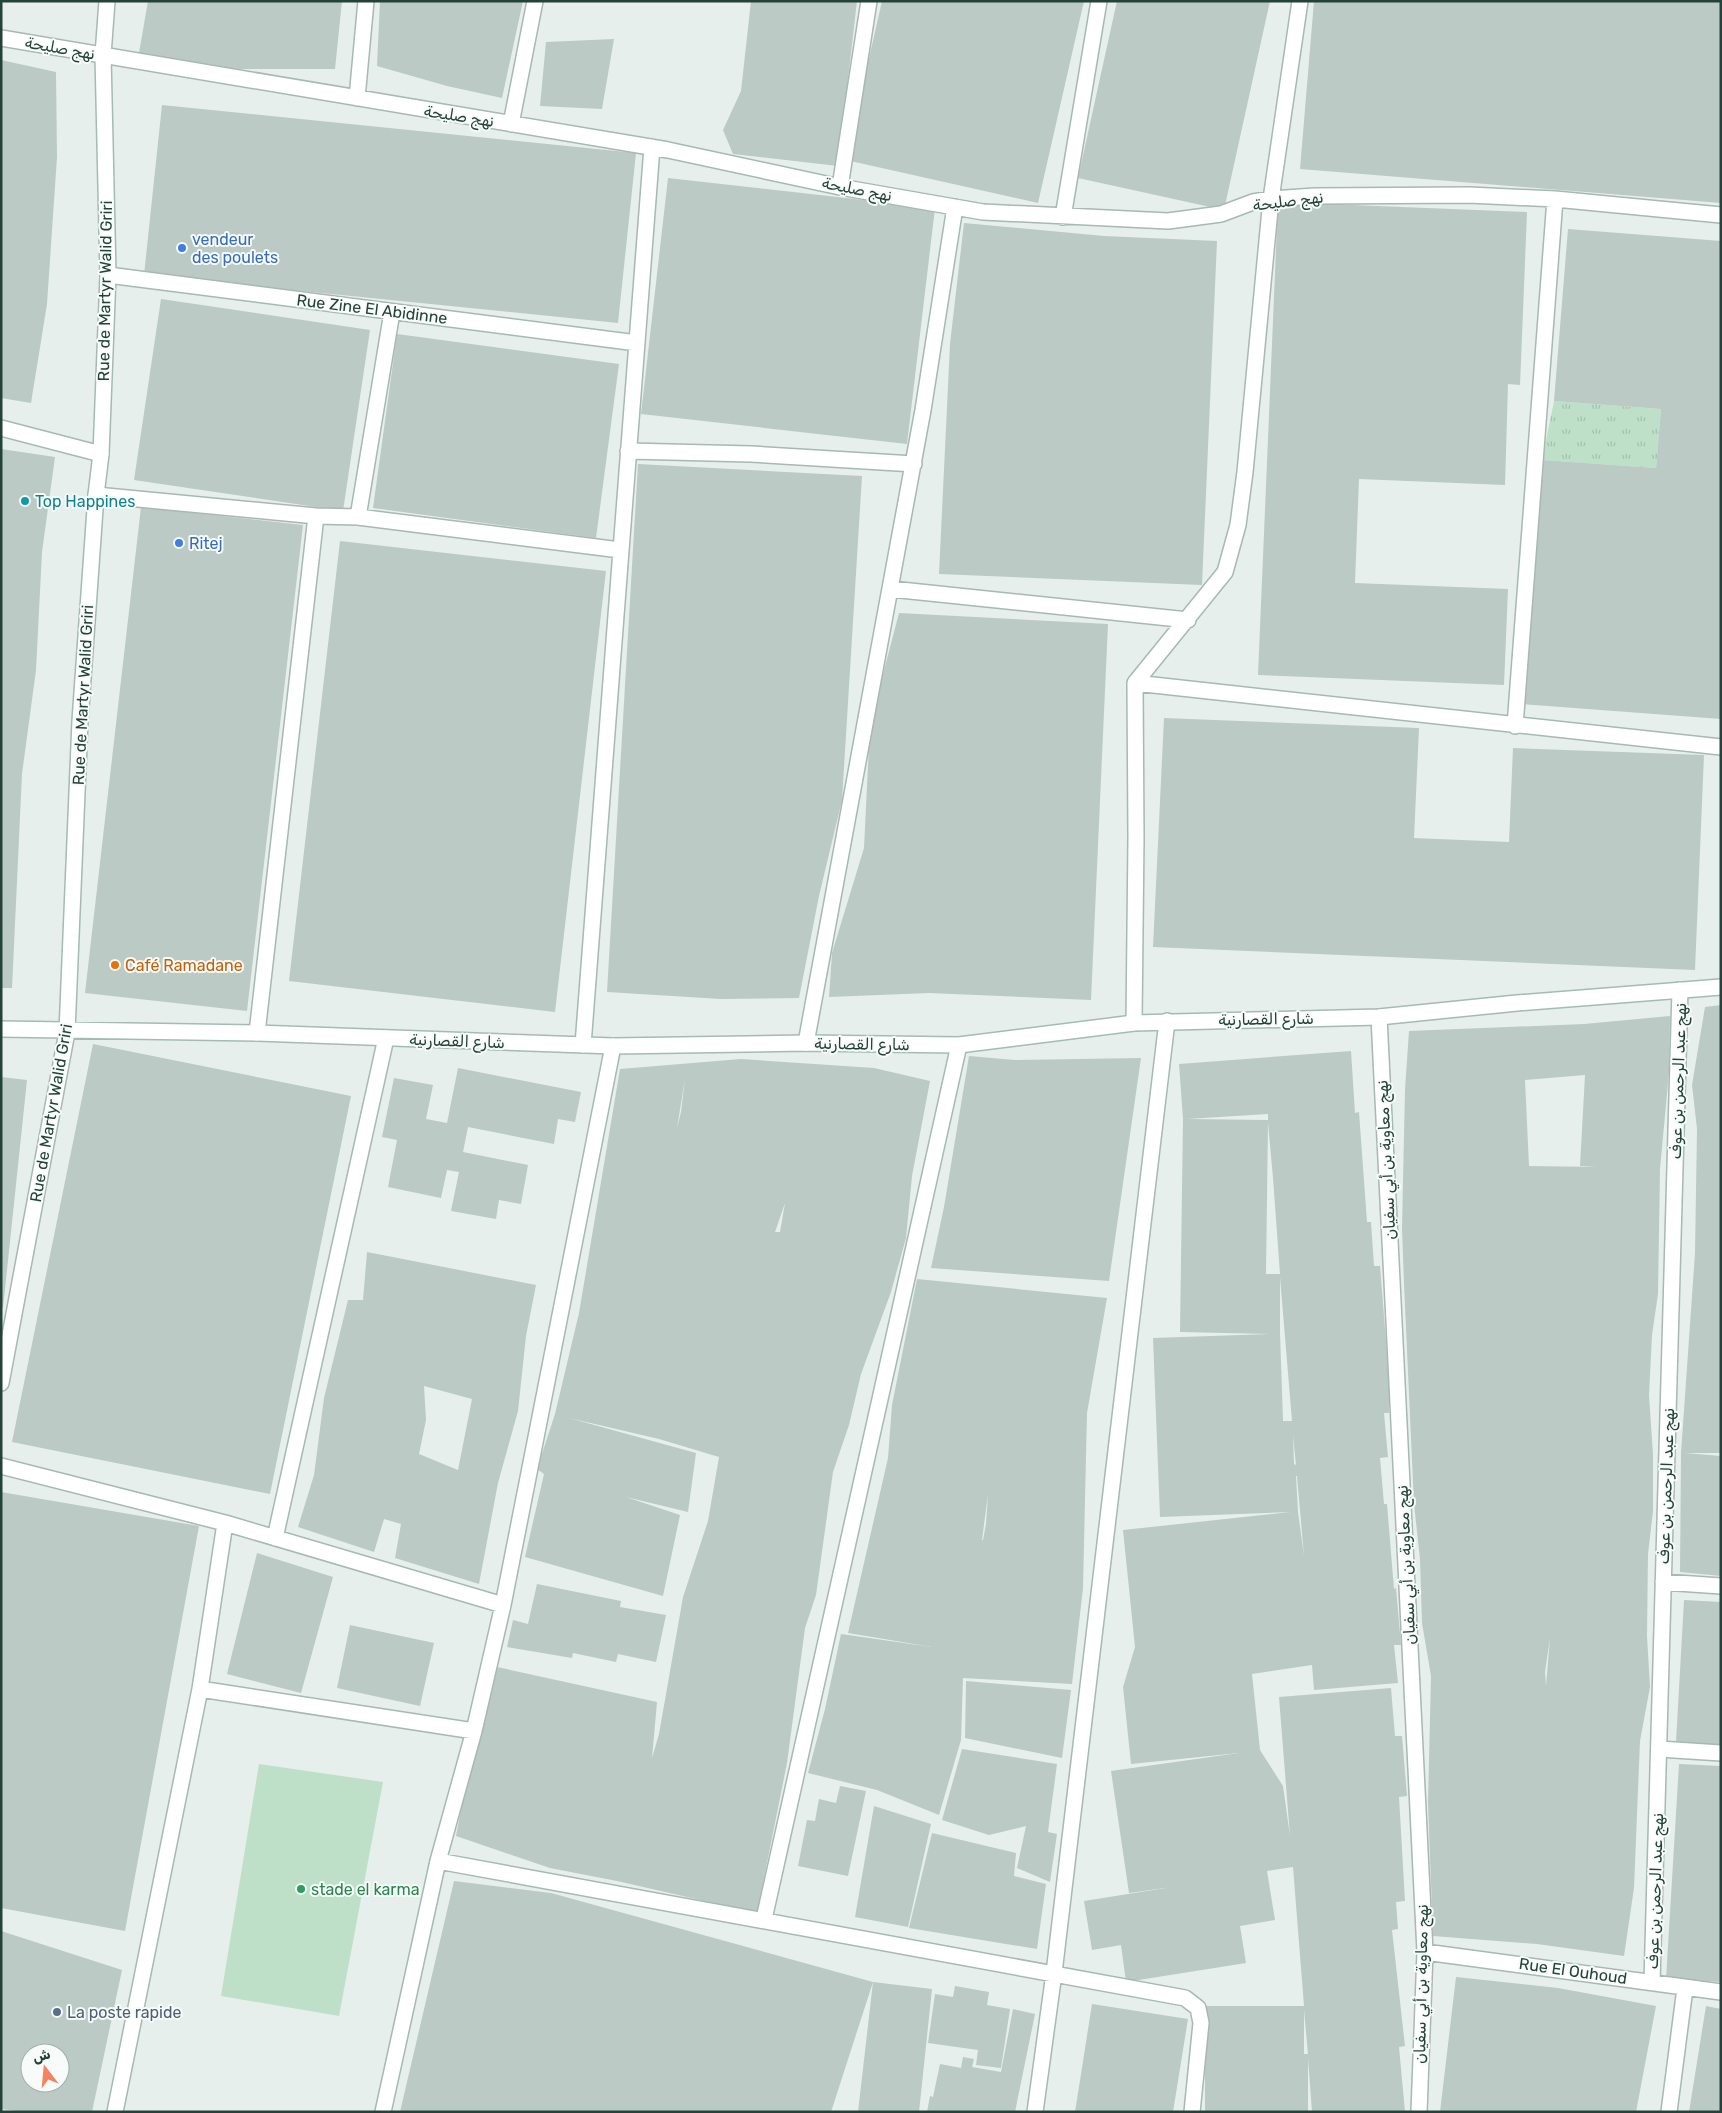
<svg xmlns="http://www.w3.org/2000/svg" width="1722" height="2113" font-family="Rubik,'Noto Naskh Arabic',sans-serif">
	<defs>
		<pattern id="grass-tufts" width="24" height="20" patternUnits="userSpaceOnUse" patternTransform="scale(1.25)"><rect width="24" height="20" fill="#bfe0c8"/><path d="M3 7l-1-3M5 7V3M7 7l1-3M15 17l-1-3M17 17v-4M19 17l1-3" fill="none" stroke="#a4c1ad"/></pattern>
	</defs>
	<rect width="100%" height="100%" fill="#e6efeb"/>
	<path fill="url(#grass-tufts)" d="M1554,401L1661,409L1656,468L1542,460Z"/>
	<path fill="#bfe0c8" d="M259,1764L383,1782L339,2016L221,1996Z"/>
	<path fill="#bbcac4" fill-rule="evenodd" d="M148,1H342L335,69H237L139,53Z
		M380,1H523L502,98L447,86L377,66Z
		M751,1H857L838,166L733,154L723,130L741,91Z
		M882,1H1084L1038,203L846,160Z
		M1117,1H1270L1224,210L1078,178Z
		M1314,1H1721V203L1300,169Z
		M614,39L602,109L540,106L546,42Z
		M1,60L56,72L57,157L47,304L31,403L1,398Z
		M162,105L636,153L618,323L144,275Z
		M668,178L935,208L907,444L641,414Z
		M1278,202L1527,212L1520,385L1508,384L1505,485L1359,479L1355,583L1508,589L1504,685L1258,675Z
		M964,223L1104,236L1217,241L1202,585L939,574L950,344Z
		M1568,229L1721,241V719L1522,704L1542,460L1656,468L1661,409L1554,401Z
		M161,299L370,330L343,511L134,480Z
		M397,334L619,364L596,538L373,508Z
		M1,449L55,457L42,552L36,670L22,774L12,988H1Z
		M638,464L862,476L842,800L819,896L799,998L721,999L607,992Z
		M141,507L303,525L247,1011L85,993Z
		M340,541L606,571L555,1012L289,981Z
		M899,613L1108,624L1091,1000L929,993L829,997L832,953L864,848L870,724Z
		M1164,718L1419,728L1414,838L1509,842L1513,748L1704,755L1695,970L1153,947Z
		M1721,1005V1453H1685L1721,1456V1576L1680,1572L1681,1453L1695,1253L1697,1129L1692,1085L1705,1007Z
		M1670,1016L1669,1072L1660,1169L1658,1294L1652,1335L1649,1395L1653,1455V1511L1648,1554L1647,1636L1650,1687L1640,1741L1634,1888L1624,1956L1537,1944L1433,1936L1428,1803L1431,1676L1422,1623L1420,1559L1414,1504L1404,1284L1402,1228L1405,1089L1409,1031L1584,1024ZM1585,1075L1580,1166L1597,1167L1529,1166L1525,1080ZM1550,1638L1546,1686L1545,1672Z
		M93,1044L351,1096L270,1494L12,1442Z
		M1351,1051L1355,1113L1359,1112L1367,1222H1371L1374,1266H1380L1389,1378V1413H1384L1388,1457L1380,1458L1384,1504H1387L1394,1589L1396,1588L1401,1645H1394L1398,1683L1314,1690L1312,1665L1252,1674L1260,1750L1283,1786L1290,1836L1279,1697L1391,1688L1395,1736H1402L1407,1796L1399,1797L1405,1901L1396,1902L1398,1929L1392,1930L1405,2046L1399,2047L1405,2112H1312L1308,2058V2112H1205V2006H1304L1293,1867L1267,1871L1275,1920L1240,1926L1246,1963L1126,1982L1121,1945L1092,1950L1084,1901L1172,1887L1129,1893L1111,1771L1239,1753L1131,1764L1123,1687L1135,1647L1123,1530L1291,1512L1160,1517L1153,1338L1270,1334L1180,1332L1183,1119L1179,1064ZM1268,1114V1120L1187,1119ZM1268,1123L1273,1178L1280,1274H1266ZM1280,1277L1292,1421H1283L1280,1333ZM1293,1435L1296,1465L1294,1464ZM1296,1476H1297L1304,1556L1298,1512ZM1304,2010L1308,2054H1304Z
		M969,1056L1015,1060L1141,1058L1109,1281L931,1268L944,1207Z
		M741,1059L874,1068L930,1081L912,1176L906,1238L891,1292L861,1374L849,1425L833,1472L816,1595L805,1628L787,1763L757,1913L617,1881L550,1868L456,1836L467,1778L497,1667L657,1702L652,1758L659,1734L683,1597L708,1521L719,1457L659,1439L569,1418L696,1453L688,1512L626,1497L680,1515L663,1596L525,1557L544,1474L537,1469L555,1414L579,1313L620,1069ZM685,1079L681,1112L677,1128ZM785,1203L780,1232H775Z
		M458,1068L581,1092L575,1122L558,1119L554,1144L468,1127L463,1152L528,1165L521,1204L499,1200L496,1219L451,1211L459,1172L447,1170L441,1198L388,1187L397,1140L382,1137L394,1078L433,1085L426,1119L447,1123Z
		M1,1077L27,1080L3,1308H1Z
		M367,1252L536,1285L526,1336L518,1411L498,1483L479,1584L395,1558L401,1524L384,1519L374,1552L298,1527L314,1475L324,1398L348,1300H363ZM424,1386L472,1399L458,1470L419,1454L426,1420Z
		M917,1279L1107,1298L1087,1413L1083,1588L1072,1684L963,1678L961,1740L939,1815L877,1790L808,1773L825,1709L841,1634L932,1647L848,1633L888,1458L892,1405ZM988,1494L986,1524L983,1540H982Z
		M1,1492L199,1526L125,1931L1,1908Z
		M257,1553L333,1577L301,1693L227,1674Z
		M537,1584L621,1601L620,1607L666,1615L656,1662L618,1654L616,1662L573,1653L572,1658L507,1647L513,1620L528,1624Z
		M1684,1600L1721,1602V1745L1676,1742Z
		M350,1625L434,1643L420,1706L337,1688Z
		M966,1681L1071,1690L1062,1758L965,1738Z
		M962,1749L1057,1764L1048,1832L1057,1834L1050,1882L1017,1868L1026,1826L989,1835L942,1820Z
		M1679,1764L1721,1766V1982L1666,1979Z
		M840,1786L866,1791L848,1876L798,1866L807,1820L815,1821L819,1799L836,1803Z
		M874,1806L931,1824L908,1927L855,1917Z
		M932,1833L1016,1853L1014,1876L1046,1884L1037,1949L909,1928Z
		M454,1881L551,1893L873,1982L831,2112H400Z
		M1,1931L122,1970L92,2112H24L1,2109ZM30,2053H60V2083H30Z
		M1456,1977L1558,1988L1656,2006L1636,2112H1440Z
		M873,1982L932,1989L919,2112H858Z
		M955,1986L989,1992L987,2005L1010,2009L1001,2068L976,2065L978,2050L928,2043L935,1994L953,1997Z
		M1092,2004L1188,2019L1173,2112H1075Z
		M1706,2006L1721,2009V2112H1689Z
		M1013,2009L1035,2014L1015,2112H927L930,2096L933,2097L940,2064L961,2068L963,2057L974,2059L972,2067L1001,2072Z"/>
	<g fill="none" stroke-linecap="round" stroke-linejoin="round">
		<defs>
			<path id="lane" d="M1659,1749L1721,1753"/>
			<path id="street" d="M1,38L668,150L840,187L983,212L1168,221L1221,214L1253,202L1271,199L1315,196L1469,195L1555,199L1721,215
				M357,98L366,1
				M511,124L535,1
				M840,187L869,1
				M1063,217L1099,1
				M108,275L637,343
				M1,428L101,454
				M628,451L751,454L914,464
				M96,495L316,516L358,517L620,550
				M358,517L392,312
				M891,589L1188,620
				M1135,683L1721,747
				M1515,726L1555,199
				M1379,1017L1425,1952L1419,2112
				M1134,1023L1136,838L1135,683L1225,572L1238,525L1245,472L1271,199L1300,1
				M257,1033L316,516
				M806,1043L923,410L955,207
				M583,1045L652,147
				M1,1383L67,1032
				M1,1466L225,1523L503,1605
				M275,1538L386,1038
				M1663,1582L1721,1586
				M200,1689L474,1731
				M438,1861L1185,1998L1198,2008L1201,2023L1192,2112
				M764,1919L959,1045
				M1425,1952L1721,1992
				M1652,1982L1680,990
				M115,2112L200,1689L225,1523
				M383,2112L438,1861L474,1731L503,1605L613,1046
				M1035,2112L1054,1973L1167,1021
				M1669,2112L1685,1988"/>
			<path id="secondary" d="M1,1029L257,1033L613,1046L806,1043L959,1045L1134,1023L1379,1017L1517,1003L1721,987
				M67,1032L80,721L96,495L101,454L108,275L103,55L107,1"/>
		</defs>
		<use href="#lane" stroke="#a8b8b2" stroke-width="18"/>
		<use href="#street" stroke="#a8b8b2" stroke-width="18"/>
		<use href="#secondary" stroke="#a4bbb3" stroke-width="18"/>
		<use href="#lane" stroke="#fff" stroke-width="15"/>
		<use href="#street" stroke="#fff" stroke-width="15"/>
		<use href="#secondary" stroke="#fff" stroke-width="15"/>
	</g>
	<g fill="#3f7fe0" stroke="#f7fbf9" stroke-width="2">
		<circle cx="182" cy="248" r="5"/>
		<circle cx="179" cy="543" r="5"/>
	</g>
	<circle fill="#0f9aa8" stroke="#f7fbf9" stroke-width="2" cx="25" cy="501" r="5"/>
	<circle fill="#e8710a" stroke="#f7fbf9" stroke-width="2" cx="115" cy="965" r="5"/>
	<circle fill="#2e9e5b" stroke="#f7fbf9" stroke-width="2" cx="301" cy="1889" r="5"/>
	<circle fill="#5c6f8a" stroke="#f7fbf9" stroke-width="2" cx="57" cy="2012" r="5"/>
	<g text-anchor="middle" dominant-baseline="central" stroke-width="4" stroke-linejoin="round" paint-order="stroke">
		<g font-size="16" fill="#24423a" stroke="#f7fbf9">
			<text transform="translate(60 48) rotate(10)">نهج صليحة</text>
			<text transform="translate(459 116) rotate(9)">نهج صليحة</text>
			<text transform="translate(857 189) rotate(11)">نهج صليحة</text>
			<text transform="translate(1288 201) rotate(-7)">نهج صليحة</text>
			<text transform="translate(105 291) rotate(-89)">Rue de Martyr Walid Griri</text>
			<text transform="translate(372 309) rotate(7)">Rue Zine El Abidinne</text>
			<text transform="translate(83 695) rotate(-87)">Rue de Martyr Walid Griri</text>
			<text transform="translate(1266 1019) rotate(-1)">شارع القصارنية</text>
			<text transform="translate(457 1041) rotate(2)">شارع القصارنية</text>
			<text transform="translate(862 1044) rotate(1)">شارع القصارنية</text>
			<text transform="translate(1678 1081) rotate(-88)">نهج عبد الرحمن بن عوف</text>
			<text transform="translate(51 1113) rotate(-80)">Rue de Martyr Walid Griri</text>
			<text transform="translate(1386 1160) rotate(-93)">نهج معاوية بن أبي سفيان</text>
			<text transform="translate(1666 1486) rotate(-88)">نهج عبد الرحمن بن عوف</text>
			<text transform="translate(1406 1565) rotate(-93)">نهج معاوية بن أبي سفيان</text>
			<text transform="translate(1655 1891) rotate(-88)">نهج عبد الرحمن بن عوف</text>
			<text transform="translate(1573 1971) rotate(8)">Rue El Ouhoud</text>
			<text transform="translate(1421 1984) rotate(-89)">نهج معاوية بن أبي سفيان</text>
		</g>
		<g font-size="16" fill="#366cbe" stroke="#f7fbf9" text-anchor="start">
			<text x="192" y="239">vendeur<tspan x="192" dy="18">des poulets</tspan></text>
			<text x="189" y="543">Ritej</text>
		</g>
		<g font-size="16" fill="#0d838f" stroke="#f7fbf9" text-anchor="start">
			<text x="35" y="501">Top Happines</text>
		</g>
		<g font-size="16" fill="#c56008" stroke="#f7fbf9" text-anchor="start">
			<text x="125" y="965">Café Ramadane</text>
		</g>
		<g font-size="16" fill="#27864d" stroke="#f7fbf9" text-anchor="start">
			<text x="311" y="1889">stade el karma</text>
		</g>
		<g font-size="16" fill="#4e5e75" stroke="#f7fbf9" text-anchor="start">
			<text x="67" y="2012">La poste rapide</text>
		</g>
	</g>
	<rect width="1722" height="2113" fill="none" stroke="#24423a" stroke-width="5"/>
	<g transform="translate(45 2068) rotate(344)"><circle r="24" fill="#f7fbf9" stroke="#a3b1ad"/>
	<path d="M0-4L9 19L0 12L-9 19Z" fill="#f4845f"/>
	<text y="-8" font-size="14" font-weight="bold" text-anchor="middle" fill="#24423a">ش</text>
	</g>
</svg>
